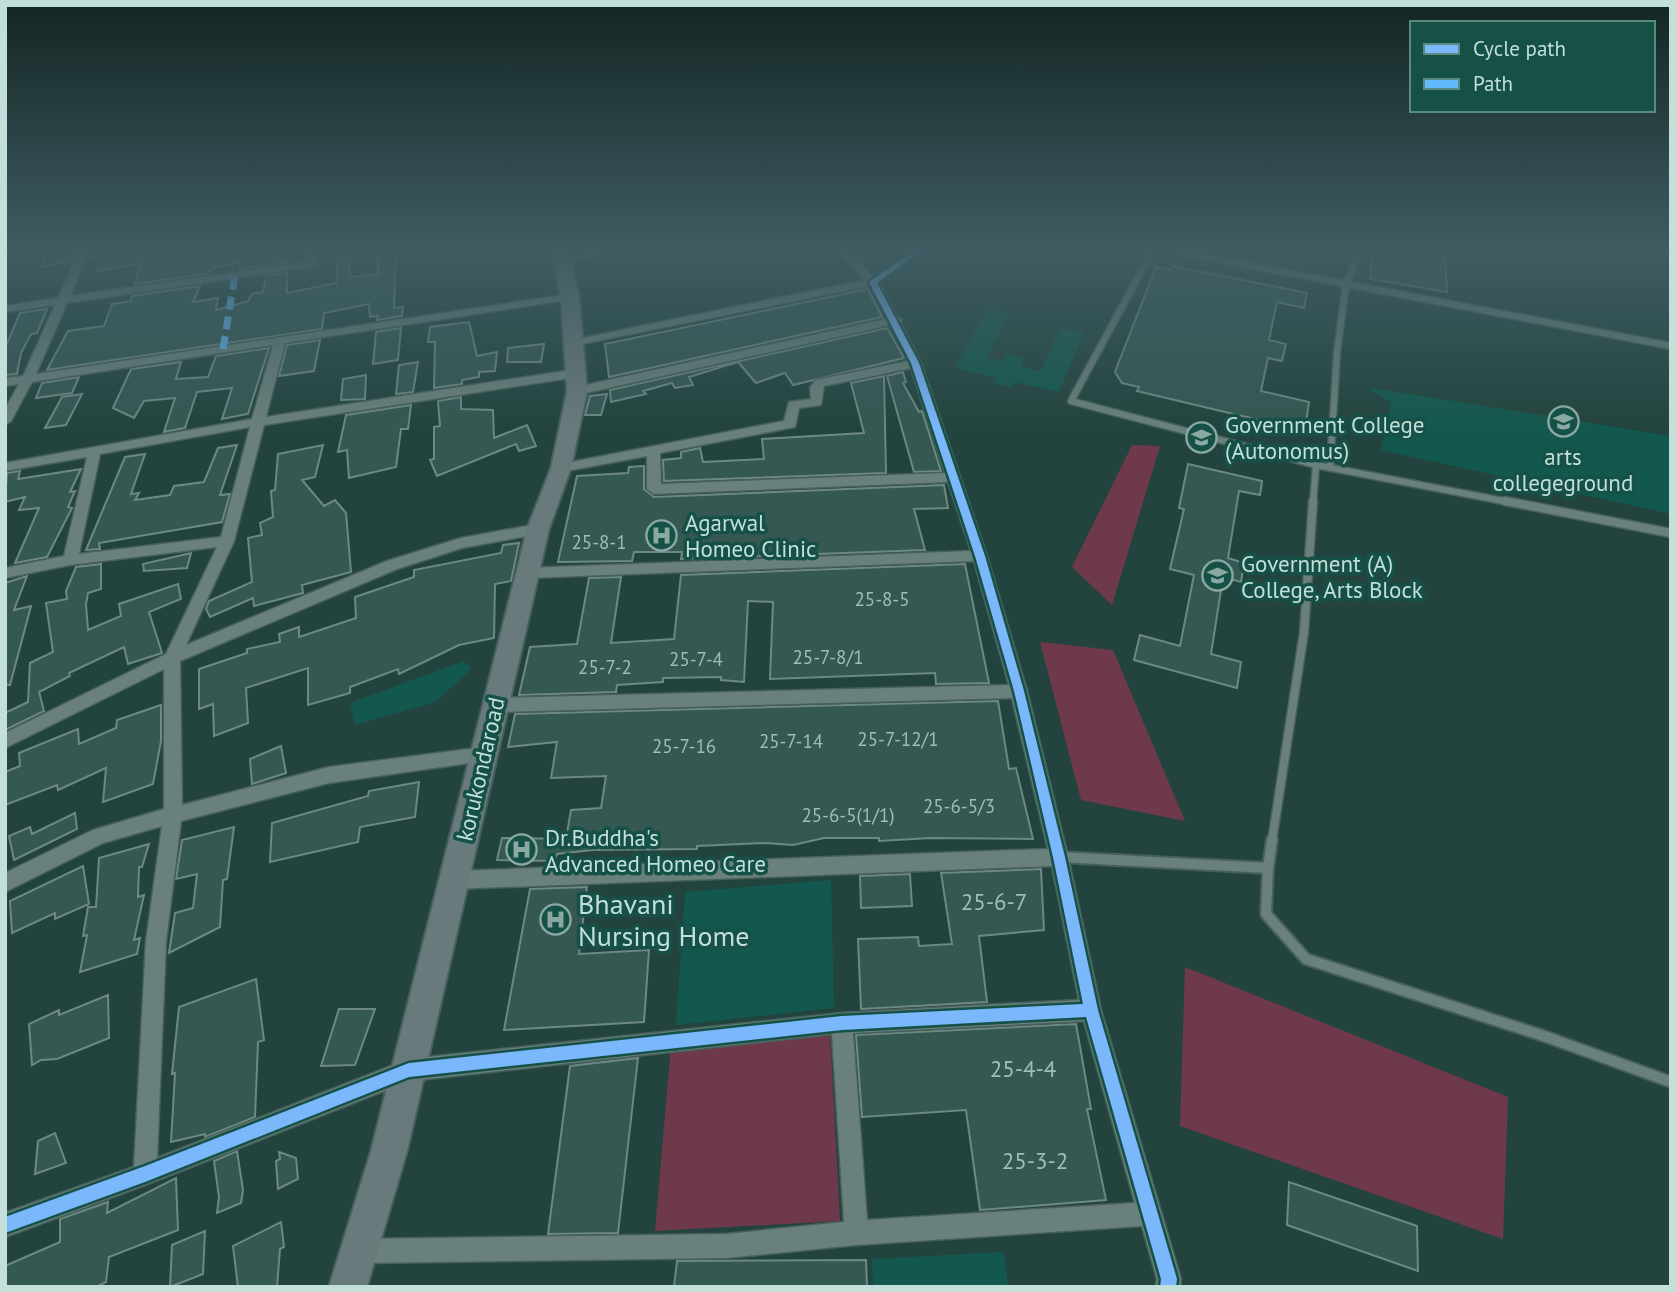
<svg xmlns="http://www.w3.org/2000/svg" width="1676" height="1292" font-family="'PT Sans',sans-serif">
	<rect width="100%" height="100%" fill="#23443e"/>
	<path fill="#13584e" d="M987,309L1009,314L987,358L1002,361L1006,354L1024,358L1021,366L1041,371L1060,328L1084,333L1059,392L1014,382L1012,387L994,383L996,378L955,368Z
		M1367,387L1671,436V514L1381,450L1391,403Z
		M464,661L471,669L436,702L355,725L350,703Z
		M831,880L834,1008L676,1025L685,892Z
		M1004,1252L1008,1287H873L872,1259Z"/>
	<path fill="#6f394c" d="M848,248H896L866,268Z
		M1132,445L1160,446L1112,605L1072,567Z
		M1040,642L1113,650L1185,821L1081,800Z
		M1185,967L1508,1097L1503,1239L1180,1126Z
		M830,1033L840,1221L655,1231L671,1045Z"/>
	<path fill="#355852" stroke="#6e8883" stroke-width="2" d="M60,248H78L72,261L42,267L44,251Z
		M93,248H288L289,253L288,262L240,269L241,262L213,268L206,274L135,284L141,263L98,271L95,257L90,258Z
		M339,248H349L350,277L379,274L376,255L396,251L394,308L403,307L402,316L377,320L378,316L370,317L369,304L324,313L322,329L47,370L68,331L104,326L112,304L131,301L132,296L200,286L193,302L218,298L216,310L248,301L252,294L263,292L266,276L287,273V293L336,283Z
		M1372,248H1427L1445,252L1447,292L1370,279Z
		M1173,266L1307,293L1304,308L1277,302L1269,340L1286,344L1282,361L1268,358L1261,391L1309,402L1305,431L1137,391L1139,387L1122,383L1115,372L1156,267L1172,270Z
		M868,289L882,317L609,377L605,344Z
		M47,309L37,333L31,334L21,353L17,374L5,375V348L20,313Z
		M469,322L477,356L497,352L495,371L479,372V377L462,380V384L434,388L435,342H428L430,327Z
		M401,328L398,360L373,364L376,332Z
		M887,328L904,358L793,385L785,373L756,383L738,362L689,377L693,385L675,388L672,383L643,391L646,394L611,402L610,390Z
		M320,340L314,371L279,376L287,345Z
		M544,344L541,362H507L508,348Z
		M269,348L248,414L222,419L232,388L197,392L185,428L164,432L175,398L144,401L134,418L113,408L131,369L181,362L176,379L208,377L216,356Z
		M418,362L413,392L396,394L399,365Z
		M903,372L906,382L903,383L919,412L922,411L941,471L914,472L887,376Z
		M366,375L365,399L341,400L343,379Z
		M884,376L886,473L664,481L663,460L681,458V452L700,448L703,462L764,459L762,439L864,433L851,383Z
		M79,377L72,393L36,398L42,383Z
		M82,394L66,425L45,428L62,397Z
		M607,394L601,415H585L590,396Z
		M461,397V409L493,410L494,438L527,425L536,446L519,451L516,444L437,476L430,460L434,459V427L440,426L438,401Z
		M411,405L408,429H401L396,467L349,478L347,450L338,452L346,415Z
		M237,445L220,495L230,494L222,522L99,543L100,549L86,550L125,457L145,454L131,494L139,493L135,500L170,495L174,486L204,482L218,448Z
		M323,445L315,477L302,480L324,506L335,500L346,513L351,572L302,585L303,593L254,606L253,598L210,617L206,609L209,601L252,582L248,538L262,535L260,523L273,517L271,491L275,490L278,454Z
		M1188,464L1262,481L1260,495L1239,491L1228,558L1244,563L1241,582L1223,577L1211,654L1241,662L1237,688L1134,660L1140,635L1180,646L1194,575L1170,569L1184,509L1179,508Z
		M644,466V489L654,497L944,485L948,508L914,509L925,550L681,559L682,552H634L632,561L558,562L577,476L628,473L629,467Z
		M81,469L70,492L75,491L68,507L72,508L47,557L15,563L39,508L19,510L25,497L5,502L7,473L20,471L18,479Z
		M519,543L511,581L495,584L494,638L459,645L399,674L398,669L350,687V693L308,705V668L246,688L248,723L214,736L213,704L199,709V669L247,653V649L280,642L279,634L299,627V637L356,618L355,597L414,577V570L501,553L503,545Z
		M191,553L187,568L144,571L143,564Z
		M101,564V589L88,593L86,604L88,630L121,616L119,604L178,584L181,599L149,612L162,653L128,664L124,647L69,673L70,676L39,692L44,711L5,730V713L28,702L30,663L53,652L46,603L67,599L66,591L76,567Z
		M965,564L989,683L936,684L935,673L770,679L773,602L748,601L744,682L721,680V677L663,678V682L617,685L616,692L519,695L530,647L577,644L589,578L621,577L611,643L674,639L681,575Z
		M27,576L14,610L31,606L10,685L5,684V583Z
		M998,701L1009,769L1016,768L1033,839L931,838L879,841V838H824L793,845L765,843L697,846V849L592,850L557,854L555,861L497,860L502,838L566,839L571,810L601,808L606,776L551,778L557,742L508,747L515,714Z
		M161,705V741L153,784L103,802L106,768L58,790L57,785L5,805V772L20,766L19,753L78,729L79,744L116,728L117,720Z
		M281,746L286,773L252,784L250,759Z
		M419,782L415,817L360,827L358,842L270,862L272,823L368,796L369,791Z
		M75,813L77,829L14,860L9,836L30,827L32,834Z
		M234,827L227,879L223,880L220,927L169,953L175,913L193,908L197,874L176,879L182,840Z
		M149,844L142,867H139L138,897L144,895L134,940L140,938L137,954L80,972L87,935L83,936L88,907H96L99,858Z
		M83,866L89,904L55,919V913L12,933L10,901Z
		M1041,869L1044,930L979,936L987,1002L861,1009L858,939L918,937L919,946L952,944L941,873Z
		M910,874L912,906L861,908L860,876Z
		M587,887L579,954L649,950L644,1022L504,1030L530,889Z
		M256,979L264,1040L258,1042L255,1117L205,1137V1134L171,1142L175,1073L172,1074L179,1007Z
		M108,995L109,1038L57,1059L41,1060L32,1065L29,1024L59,1010V1015Z
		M339,1009H375L355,1065L321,1066Z
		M1076,1024L1091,1109H1087L1106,1200L980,1210L966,1110L862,1117L856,1035Z
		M638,1058L618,1233L548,1234L570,1066Z
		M55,1133L66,1163L35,1174L38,1141Z
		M237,1151L243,1190L241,1203L217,1213L219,1197L214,1161Z
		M279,1152L296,1158L298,1179L278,1189L276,1161L280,1159Z
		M176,1178L178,1230L109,1257L106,1282L96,1287H5V1266L60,1242V1219L108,1202L107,1213Z
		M1289,1182L1417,1226L1418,1271L1287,1225Z
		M281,1222L284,1247L280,1249L277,1287H238L233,1246Z
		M205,1231L203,1274L170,1287L172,1245Z
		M866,1260L867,1287H674L677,1261Z"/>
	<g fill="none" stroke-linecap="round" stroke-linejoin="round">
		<defs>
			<path id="service-far2" d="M1154,248L1071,401L1316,465
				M1158,248L1671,346
				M1330,468L1337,352L1346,284L1362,248
				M1313,503L1316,465L1514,503"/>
			<path id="service-far1" d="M1505,501L1671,533
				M1272,841L1304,632L1313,501"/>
			<path id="service" d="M1059,857L1268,868L1266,914L1306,959L1544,1036L1671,1082
				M1268,868L1272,840"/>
			<path id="minor" d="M5,248H20L5,253Z
				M81,248H91L70,296L306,262V248H316V264L311,267L67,303L36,374L570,294L576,297L574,299L285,343L266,417L577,369L583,373L577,377L264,425L234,541L186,645L387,561L461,538L538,524L545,529L538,534L462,548L397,569L180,661L182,805L329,767L484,747L490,749L493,754L490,759L484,761L329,783L181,821L166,941L157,1158L409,1059L842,1013L1079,1000L1052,866L454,889L447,886L445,880L447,874L454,871L1048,849L1012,698L496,712L490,710L488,705L490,700L496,698L1009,685L974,561L527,578L520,573L527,568L971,551L948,482L654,494L647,489V456L561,472L554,468L561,464L784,421L789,402L811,399L810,387L816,380L908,361L890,325L577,395L571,391L577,387L886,319L870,286L572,346L566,343L568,341L865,280L835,248H846L874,277L916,248H928L879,283L897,317L902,320L900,322L921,363L987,556L1027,691L1068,857L1101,1010L1181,1279L1180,1287H1156L1157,1279L1142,1226L856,1245L726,1258L359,1263L351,1259L347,1251L351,1243L359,1239L726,1234L844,1222L832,1034L409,1081L145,1185L5,1237V1213L134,1167L146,941L162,826L103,843L5,892V873L93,830L164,809V669L5,748V733L166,654L217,547L70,565L5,578V568L64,556L87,457L5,471V463L252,419L273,345L32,382L11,421L5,425V409L19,384L5,386V378L23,376L55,305L5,312V306L58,298ZM911,368L945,473L661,484L660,453L795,427L799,408L821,405L824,386ZM250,427L221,537L79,554L100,454ZM1084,1021L1135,1203L867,1220L853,1033Z
				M602,248H620L562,264L557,261Z"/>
			<path id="primary" d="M552,248H568L579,297L587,391L571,468L549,529L407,1151L367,1287H329L371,1151L527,529L551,468L567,391L561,297Z"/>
		</defs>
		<use href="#service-far2" stroke="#47605b" stroke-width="9"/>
		<use href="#service-far1" stroke="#47605b" stroke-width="11"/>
		<use href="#service" stroke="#47605b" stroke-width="14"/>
		<use href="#minor" stroke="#47605b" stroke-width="3"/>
		<use href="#primary" stroke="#47605b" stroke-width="4"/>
		<use href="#service-far2" stroke="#6a807c" stroke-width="6"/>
		<use href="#service-far1" stroke="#6a807c" stroke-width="8"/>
		<use href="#service" stroke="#6a807c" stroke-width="10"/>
		<use href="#minor" fill="#6a807c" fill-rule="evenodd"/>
		<use href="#primary" fill="#697a7d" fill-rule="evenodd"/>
		<path stroke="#60bafa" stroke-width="7" stroke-dasharray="13 7" stroke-linecap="butt" d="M223,349L235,275"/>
		<defs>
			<path id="cycleway" d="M918,248H926L877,283L919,363L985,556L1024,691L1065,857L1098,1010L1177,1279L1176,1287H1160L1161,1279L1086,1017L842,1030L409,1077L145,1182L5,1233V1217L145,1166L409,1063L842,1016L1083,1004L1053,857L1014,691L975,556L911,363L869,282Z"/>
		</defs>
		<use href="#cycleway" stroke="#165147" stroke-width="5"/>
		<use href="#cycleway" fill="#7ab7fb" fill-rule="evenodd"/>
	</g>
	<linearGradient id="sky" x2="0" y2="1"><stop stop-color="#132522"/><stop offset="0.58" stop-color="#3f5c63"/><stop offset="1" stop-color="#3f5c63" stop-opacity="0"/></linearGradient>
	<rect width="1676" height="429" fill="url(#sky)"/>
	<defs>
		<symbol id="university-ring" viewBox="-11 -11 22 22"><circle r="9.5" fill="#165147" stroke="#8ba9a3" stroke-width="1.5"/><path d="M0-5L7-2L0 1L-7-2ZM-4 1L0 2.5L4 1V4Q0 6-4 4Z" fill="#8ba9a3"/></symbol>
		<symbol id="hospital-ring" viewBox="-11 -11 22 22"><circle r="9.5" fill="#165147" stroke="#8ba9a3" stroke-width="1.5"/><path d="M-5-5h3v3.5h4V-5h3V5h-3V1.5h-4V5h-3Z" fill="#8ba9a3"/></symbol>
	</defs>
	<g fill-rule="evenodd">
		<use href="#university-ring" x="1546" y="404" width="35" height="35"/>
		<use href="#university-ring" x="1184" y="420" width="35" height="35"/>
		<use href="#hospital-ring" x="644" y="518" width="35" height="35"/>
		<use href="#university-ring" x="1200" y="558" width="35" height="35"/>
		<use href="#hospital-ring" x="504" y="832" width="35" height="35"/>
		<use href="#hospital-ring" x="538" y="902" width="35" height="35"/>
	</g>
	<g text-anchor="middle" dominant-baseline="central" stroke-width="7" stroke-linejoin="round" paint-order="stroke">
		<g font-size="19" fill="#a0bdb7">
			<text x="599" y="542">25-8-1</text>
			<text x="882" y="599">25-8-5</text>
			<text x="828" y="657">25-7-8/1</text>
			<text x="696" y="659">25-7-4</text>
			<text x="605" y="667">25-7-2</text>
			<text x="898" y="739">25-7-12/1</text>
			<text x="791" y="741">25-7-14</text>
			<text x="684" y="746">25-7-16</text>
			<text x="959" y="806">25-6-5/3</text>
			<text x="848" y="815">25-6-5(1/1)</text>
		</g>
		<g font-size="23" fill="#c3dfd9" stroke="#165147" text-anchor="start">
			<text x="1225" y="424">Government College<tspan x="1225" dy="26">(Autonomus)</tspan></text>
			<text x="1563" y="456" text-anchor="middle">arts<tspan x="1563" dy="26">collegeground</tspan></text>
			<text x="685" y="522">Agarwal<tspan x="685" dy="26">Homeo Clinic</tspan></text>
			<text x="1241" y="563">Government (A)<tspan x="1241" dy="26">College, Arts Block</tspan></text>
			<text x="545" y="837">Dr.Buddha's<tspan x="545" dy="26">Advanced Homeo Care</tspan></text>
		</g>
		<g font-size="23" fill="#c3dfd9" stroke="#165147">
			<text transform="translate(480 769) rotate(-77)">korukondaroad</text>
		</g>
		<g font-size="23" fill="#a0bdb7">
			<text x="994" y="901">25-6-7</text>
			<text x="1023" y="1068">25-4-4</text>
			<text x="1035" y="1160">25-3-2</text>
		</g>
		<g font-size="28" fill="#c3dfd9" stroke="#165147" text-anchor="start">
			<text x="578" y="903">Bhavani<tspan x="578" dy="32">Nursing Home</tspan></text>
		</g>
	</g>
	<rect width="1676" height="1292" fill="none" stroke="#c3dfd9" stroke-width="14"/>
	<rect x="1410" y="21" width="245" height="91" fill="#165147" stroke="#5b8a81" stroke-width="2"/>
	<rect x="1424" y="44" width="35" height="10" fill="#7ab7fb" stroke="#5b8a81" stroke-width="2"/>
	<text x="1473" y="56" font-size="21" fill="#c3dfd9">Cycle path</text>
	<rect x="1424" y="79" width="35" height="10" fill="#60bafa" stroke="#5b8a81" stroke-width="2"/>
	<text x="1473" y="91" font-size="21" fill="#c3dfd9">Path</text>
</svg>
